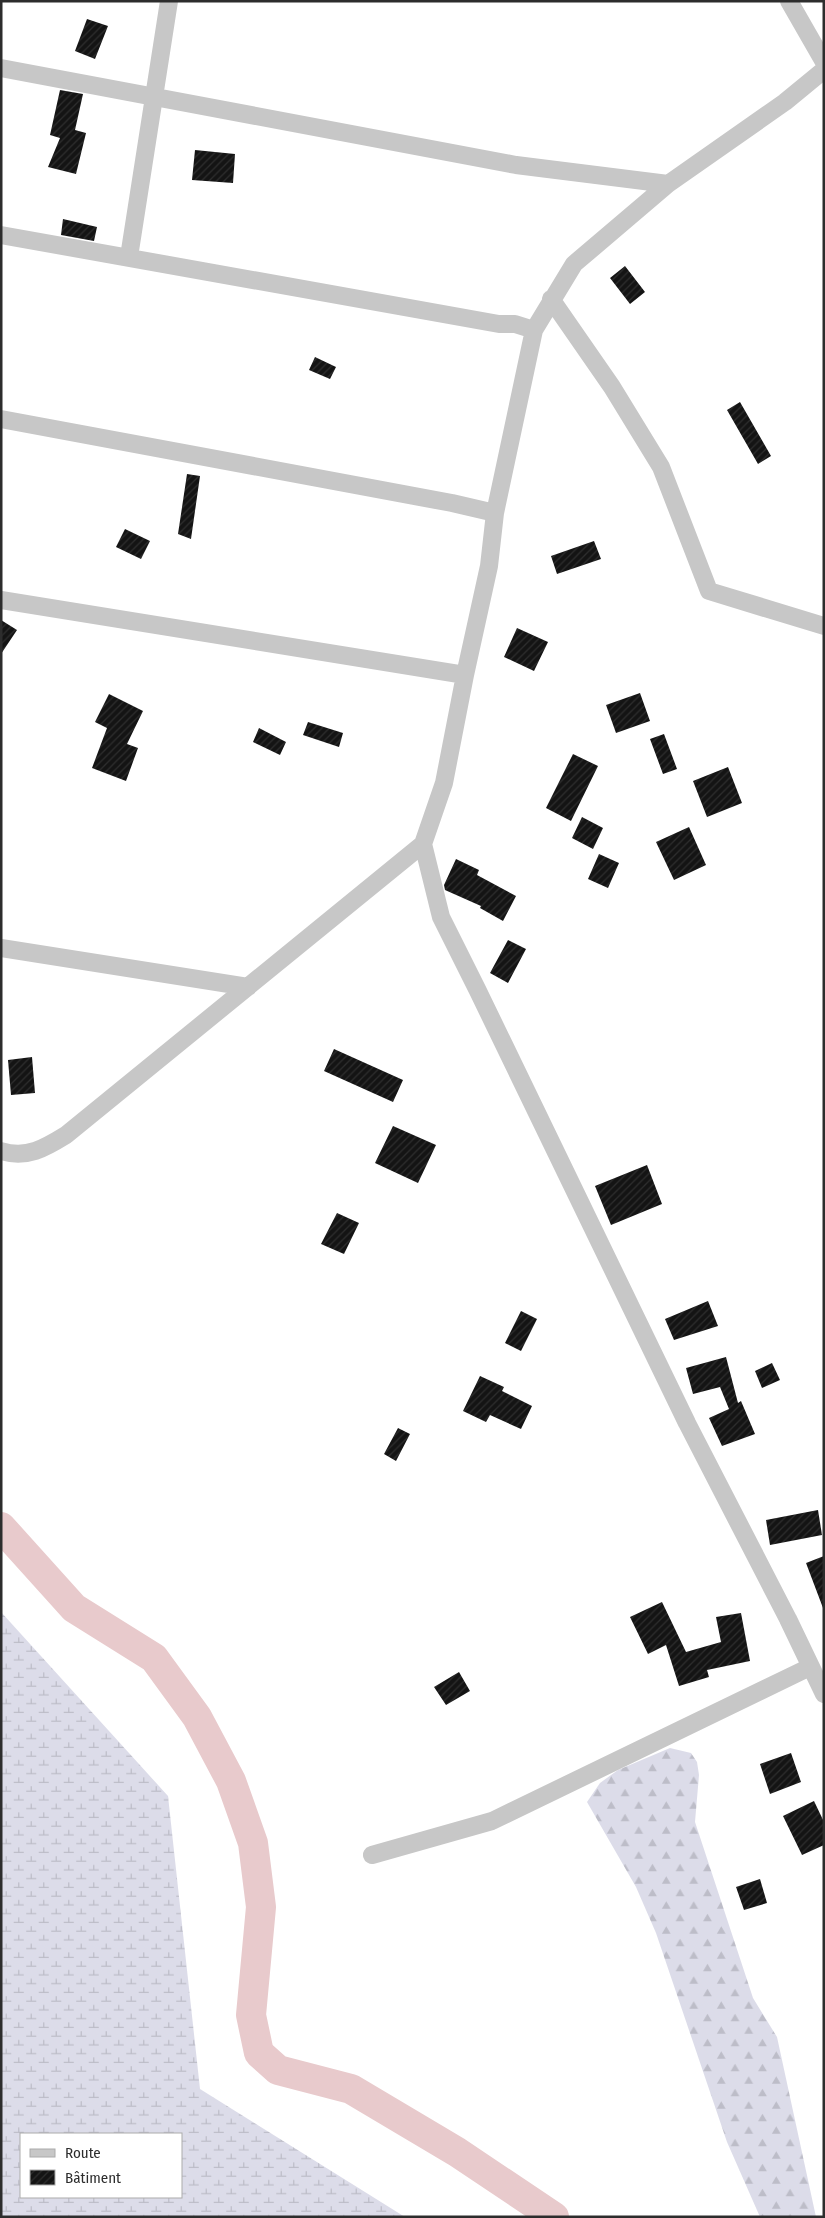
<svg xmlns="http://www.w3.org/2000/svg" width="825" height="2218" font-family="'Fira Sans Condensed',sans-serif">
	<defs>
		<pattern id="forest-firs" width="22" height="20" patternUnits="userSpaceOnUse" patternTransform="scale(1.25)"><rect width="22" height="20" fill="#dcdce9"/><path d="M5 1l3.5 6h-7zM16 11l3.5 6h-7z" fill="#bdbdc8"/></pattern>
		<pattern id="wetland-marsh" width="20" height="14" patternUnits="userSpaceOnUse" patternTransform="scale(1.25)"><rect width="20" height="14" fill="#dcdce9"/><path d="M1 5h8M5 5V1M11 12h8M15 12V8" fill="none" stroke="#bdbdc8"/></pattern>
		<pattern id="building-hatch" width="6" height="6" patternUnits="userSpaceOnUse" patternTransform="scale(1.25)"><rect width="6" height="6" fill="#141414"/><path d="M-1 1l2-2M0 6l6-6M5 7l2-2" fill="none" stroke="#2e2e2e"/></pattern>
	</defs>
	<rect width="100%" height="100%" fill="#fff"/>
	<path fill="url(#forest-firs)" d="M670,1748L691,1753L697,1762L699,1775L695,1822L753,1998L777,2037L816,2217H760L727,2142L656,1933L636,1887L587,1802L600,1783L618,1770Z"/>
	<path fill="url(#wetland-marsh)" fill-rule="evenodd" d="M1,1612L168,1796L200,2089L405,2217H1ZM21,2134H181V2197H21Z"/>
	<g fill="none" stroke-linecap="round" stroke-linejoin="round">
		<path stroke="#e8cacc" stroke-width="30" d="M1,1527L74,1608L154,1658L197,1717L231,1781L253,1843L261,1907L251,2015L259,2053L278,2070L351,2089L457,2152L554,2217"/>
	</g>
	<path fill="url(#building-hatch)" d="M87,19L108,26L95,59L75,51Z
		M60,90L83,94L75,130L86,133L76,174L48,167L60,138L50,135Z
		M195,150L235,154L233,183L192,180Z
		M63,219L97,227L94,241L61,235Z
		M625,266L645,292L630,304L610,278Z
		M315,357L336,367L330,379L309,370Z
		M740,402L771,456L758,464L727,410Z
		M187,474L200,476L191,539L178,534Z
		M125,529L150,541L141,559L116,547Z
		M594,541L601,559L557,574L551,556Z
		M1,620L17,630L1,654Z
		M517,628L548,642L534,671L504,657Z
		M640,693L650,721L616,733L606,705Z
		M109,694L143,711L127,744L138,748L126,781L92,768L107,728L95,722Z
		M308,722L343,733L339,747L303,735Z
		M259,728L286,742L280,755L253,742Z
		M664,734L677,769L663,774L650,739Z
		M573,754L598,766L571,821L546,808Z
		M728,767L742,803L707,817L693,781Z
		M582,817L603,828L593,849L572,838Z
		M689,827L706,865L674,880L656,842Z
		M599,854L619,863L608,888L588,879Z
		M456,859L479,870L477,875L516,896L503,921L480,908L481,906L445,890L444,885Z
		M508,940L526,949L508,983L490,973Z
		M334,1049L403,1080L393,1102L324,1071Z
		M32,1057L35,1093L11,1095L8,1060Z
		M393,1126L436,1145L418,1183L375,1163Z
		M647,1165L662,1204L611,1225L595,1186Z
		M337,1213L359,1223L344,1254L321,1244Z
		M708,1301L718,1326L674,1340L665,1319Z
		M521,1311L537,1319L521,1351L505,1343Z
		M726,1357L738,1403L741,1401L755,1434L722,1446L709,1418L729,1409L720,1387L693,1394L686,1368Z
		M772,1363L780,1380L762,1388L755,1371Z
		M480,1376L504,1387L502,1391L532,1406L521,1429L490,1415L486,1422L463,1411Z
		M398,1428L410,1434L396,1461L384,1454Z
		M818,1510L822,1535L770,1545L766,1520Z
		M824,1556V1607L823,1608L806,1563Z
		M662,1602L686,1652L721,1642L716,1617L741,1613L750,1661L707,1670L709,1677L679,1686L666,1645L648,1654L630,1617Z
		M459,1672L470,1691L446,1705L434,1687Z
		M791,1753L801,1782L770,1794L760,1764Z
		M814,1801L824,1822V1845L802,1855L783,1816Z
		M760,1879L767,1903L744,1910L736,1887Z"/>
	<g fill="none" stroke-linecap="round" stroke-linejoin="round">
		<path stroke="#c7c7c7" stroke-width="18" d="M789,1L824,62
			M1,68L516,165L668,184
			M824,70L785,102L668,184L574,264L534,330L495,513L489,566L465,675L444,783L423,844L441,917L478,991L687,1423L788,1619L824,1694
			M1,235L499,324H515L534,330
			M129,257L169,1
			M551,299L612,387L661,467L709,591L824,626
			M1,419L452,503L495,513
			M1,600L465,675
			M1,948L248,987
			M1,1151C27,1159 45,1148 66,1135L423,844
			M372,1855L492,1821L810,1667"/>
	</g>
	<rect width="825" height="2218" fill="none" stroke="#2d2d2d" stroke-width="5"/>
	<rect x="20" y="2133" width="162" height="65" fill="#ffffff" stroke="#ababab"/>
	<rect x="30" y="2149" width="25" height="8" fill="#c7c7c7" stroke="#ababab"/>
	<text x="65" y="2158" font-size="15" fill="#2d2d2d">Route</text>
	<rect x="30" y="2170" width="25" height="15" fill="url(#building-hatch)" stroke="#ababab"/>
	<text x="65" y="2183" font-size="15" fill="#2d2d2d">Bâtiment</text>
</svg>
